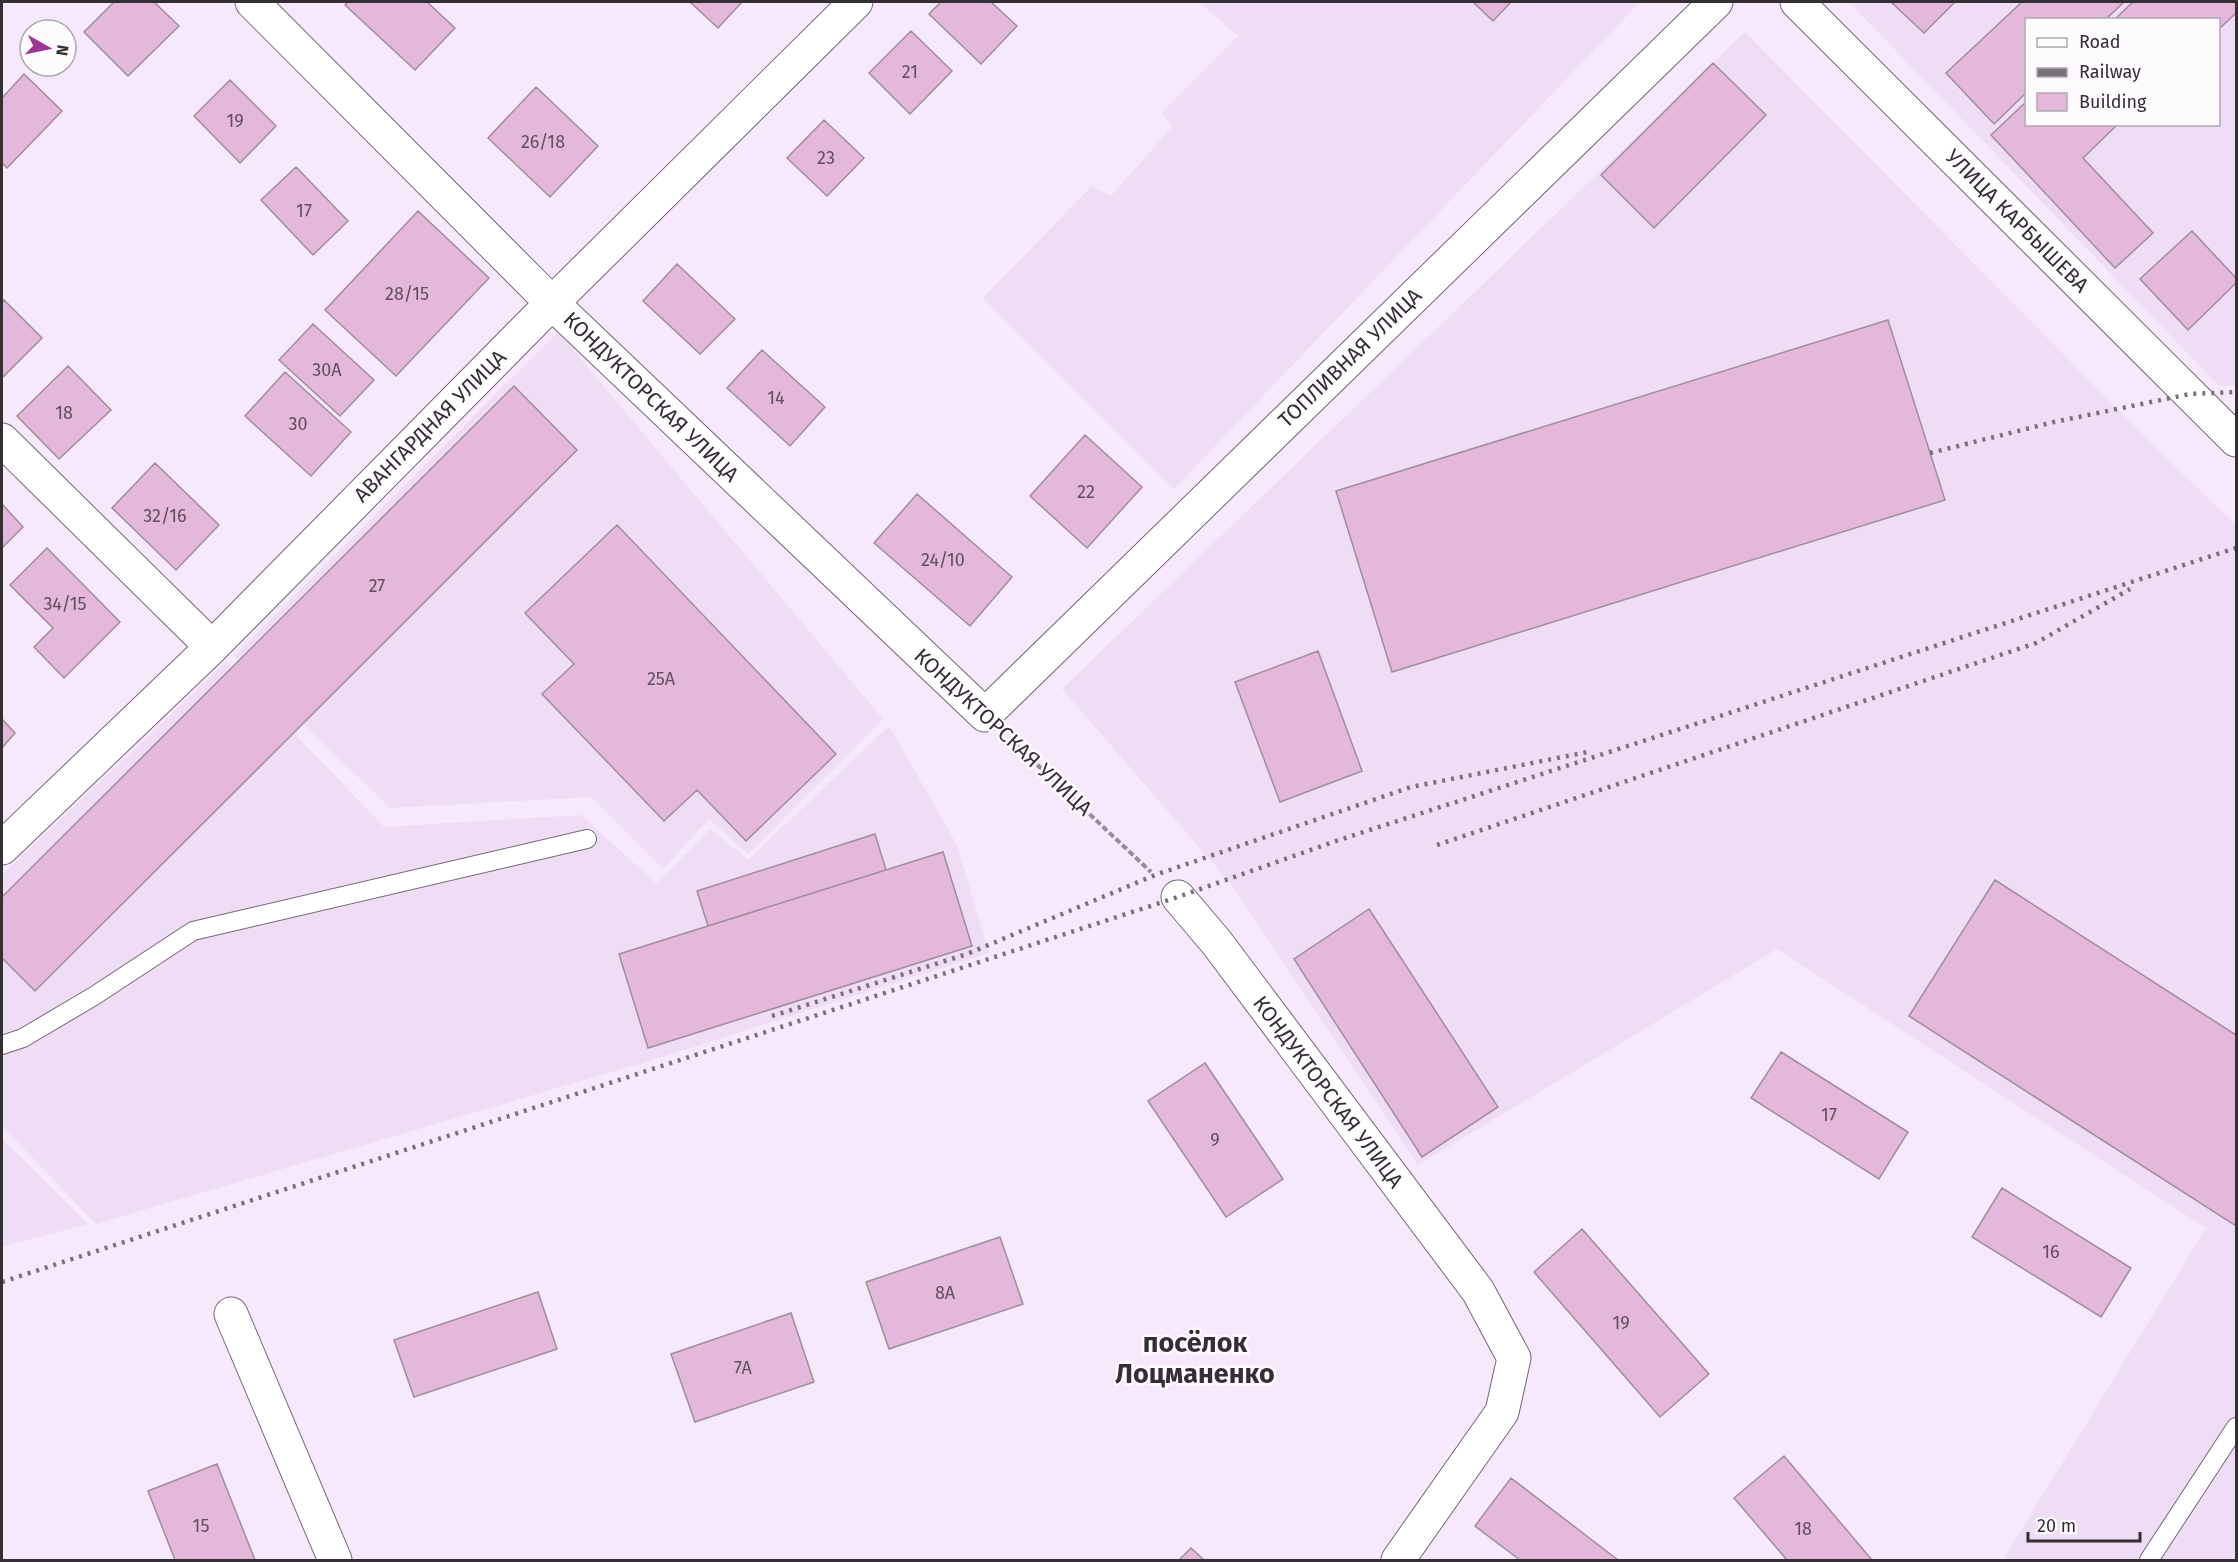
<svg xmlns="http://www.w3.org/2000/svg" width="2238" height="1562" font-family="'Fira Sans',sans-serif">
	<rect width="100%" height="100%" fill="#f7e9fc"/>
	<path fill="#efdcf5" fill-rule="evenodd" d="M1199,2H1640L1174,489L983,298L1092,186L1111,196L1172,127L1162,112L1238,36Z
		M1849,2H2236V385L2219,386ZM2026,20H2218V124H2026Z
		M1745,32L2165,457L2236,525V1560H2003L2206,1228L1777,949L1418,1165L1231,884L1062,689Z
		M558,332L883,719L748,854L709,819L663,869L591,797L390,808L234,656Z
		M226,662L384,827L581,815L657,884L710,829L748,860L889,726L957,845L989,953L649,1061L96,1224L2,1126V875Z
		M2,1139L88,1224L2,1247Z"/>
	<path fill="#e3b8da" stroke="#9f8d9b" stroke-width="1.5" d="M114,2H154L179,26L128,76L84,32Z
		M348,2H427L455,28L415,70L345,5Z
		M690,2H742L718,28Z
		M941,2H991L1017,26L981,64L929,14Z
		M1473,2H1511L1493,21Z
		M1891,2H1955L1924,33Z
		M2022,2H2124L2105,20H2026V93L1994,124L1946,73Z
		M2133,2H2236V13L2218,30V20H2114Z
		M911,31L952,71L910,114L869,73Z
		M1713,63L1766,115L1654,228L1601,175Z
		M24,74L62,111L7,168L2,163V98Z
		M230,80L276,126L240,163L194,116Z
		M536,87L598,146L550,197L488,138Z
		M2026,102V124H2118L2083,158L2153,233L2115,268L1991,135Z
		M824,120L864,158L827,196L787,158Z
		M296,167L348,221L313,255L261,200Z
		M418,211L489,278L396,376L325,310Z
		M2192,231L2236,278V283L2188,330L2140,279Z
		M677,264L735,319L700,354L643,301Z
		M4,300L42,338L2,378V303Z
		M1888,320L1945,500L1392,672L1336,491Z
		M313,324L374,380L340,416L279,360Z
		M762,350L825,407L790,446L727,388Z
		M68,366L111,410L59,459L17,416Z
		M285,372L351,432L311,476L245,416Z
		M514,386L577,450L35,991L2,958V897Z
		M1085,435L1142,487L1087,548L1030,496Z
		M155,463L219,525L176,570L112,508Z
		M917,494L1012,577L970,626L874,543Z
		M2,504L23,527L2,548Z
		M617,525L836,754L746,841L697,790L664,821L542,694L574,664L525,613Z
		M47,548L120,622L64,678L34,647L53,628L10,585Z
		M1318,651L1362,771L1280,802L1235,682Z
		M2,719L15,733L2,748Z
		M875,834L886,870L708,926L697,891Z
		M943,852L972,946L648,1048L619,954Z
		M1995,880L2236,1035V1226L1909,1016Z
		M1369,909L1498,1107L1422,1157L1294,959Z
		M1781,1052L1908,1132L1879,1179L1751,1098Z
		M1205,1063L1283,1179L1226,1217L1148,1101Z
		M2002,1188L2131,1268L2101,1317L1972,1237Z
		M1582,1229L1709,1374L1660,1417L1534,1272Z
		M1000,1237L1023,1304L889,1349L866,1282Z
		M538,1292L557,1349L414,1397L394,1340Z
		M791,1313L814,1382L695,1422L671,1354Z
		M1784,1456L1872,1560H1787L1734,1498Z
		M217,1464L255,1560H175L148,1491Z
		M1511,1478L1618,1560H1520L1475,1526Z
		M1191,1548L1204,1560H1179Z"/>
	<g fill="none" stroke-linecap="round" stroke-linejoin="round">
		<defs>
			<path id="lane" d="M2,1045L23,1038L94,996L193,931L587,839
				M2149,1560L2236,1427"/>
			<path id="street" d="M252,2L552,303L985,715L1716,2
				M2,440L212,647
				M2,848L212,647L552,303L856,2
				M1178,897L1217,943L1478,1291L1514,1358L1502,1412L1398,1560
				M231,1314L335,1560"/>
			<path id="secondary" d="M1797,2L2236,440"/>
		</defs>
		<use href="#lane" stroke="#746778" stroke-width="20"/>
		<use href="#street" stroke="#746778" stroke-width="35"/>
		<use href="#secondary" stroke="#746778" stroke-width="35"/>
		<path stroke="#968c99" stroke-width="4" stroke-dasharray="6 3" stroke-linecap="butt" d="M1011,740L1151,872"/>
		<use href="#lane" stroke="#fff" stroke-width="18"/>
		<use href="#street" stroke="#fff" stroke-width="33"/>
		<use href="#secondary" stroke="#fff" stroke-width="33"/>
		<path stroke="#79707b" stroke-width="4.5" stroke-dasharray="3 6" stroke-linecap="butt" d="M1930,453L2054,422L2190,394L2236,392
			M1437,845L2036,643L2130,589
			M772,1016L967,954L1155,875L1411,787L1588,752
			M2,1282L1178,897L1336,841L2236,548"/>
	</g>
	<g text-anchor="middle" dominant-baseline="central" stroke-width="5" stroke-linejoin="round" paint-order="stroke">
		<g font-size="18" fill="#60505e">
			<text x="910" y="72">21</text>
			<text x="235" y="121">19</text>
			<text x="543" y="142">26/18</text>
			<text x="826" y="158">23</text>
			<text x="304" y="211">17</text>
			<text x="407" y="294">28/15</text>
			<text x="327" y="370">30А</text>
			<text x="776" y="398">14</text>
			<text x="64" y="413">18</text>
			<text x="298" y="424">30</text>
			<text x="1086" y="492">22</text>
			<text x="165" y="516">32/16</text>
			<text x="943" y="560">24/10</text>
			<text x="377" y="586">27</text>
			<text x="65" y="604">34/15</text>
			<text x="661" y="679">25А</text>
			<text x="1829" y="1115">17</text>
			<text x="1215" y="1140">9</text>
			<text x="2051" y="1252">16</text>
			<text x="945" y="1293">8А</text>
			<text x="1621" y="1323">19</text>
			<text x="743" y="1368">7А</text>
			<text x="201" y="1526">15</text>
			<text x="1803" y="1529">18</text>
		</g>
		<g font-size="21" fill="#342e35" stroke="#fefbff">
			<text transform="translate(2017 221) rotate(45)">УЛИЦА КАРБЫШЕВА</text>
			<text transform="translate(1350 358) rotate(-44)">ТОПЛИВНАЯ УЛИЦА</text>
			<text transform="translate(651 397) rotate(44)">КОНДУКТОРСКАЯ УЛИЦА</text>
			<text transform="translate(430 426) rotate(-45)">АВАНГАРДНАЯ УЛИЦА</text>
			<text transform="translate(1003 732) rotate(43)">КОНДУКТОРСКАЯ УЛИЦА</text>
			<text transform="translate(1328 1092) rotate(53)">КОНДУКТОРСКАЯ УЛИЦА</text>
		</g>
		<g font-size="27" font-weight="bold" fill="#342e35" stroke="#fefbff">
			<text x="1195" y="1343">посёлок<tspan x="1195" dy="31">Лоцманенко</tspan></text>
		</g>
	</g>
	<rect width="2238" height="1562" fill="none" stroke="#342e35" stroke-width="6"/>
	<rect x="2025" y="18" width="195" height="108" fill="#fefbff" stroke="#ada9ae" stroke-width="1.5"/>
	<rect x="2037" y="38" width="30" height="9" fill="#ffffff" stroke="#ada9ae" stroke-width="1.5"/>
	<text x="2079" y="48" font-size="18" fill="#342e35">Road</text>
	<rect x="2037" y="68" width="30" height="9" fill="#79707b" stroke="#ada9ae" stroke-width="1.5"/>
	<text x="2079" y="78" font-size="18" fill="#342e35">Railway</text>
	<rect x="2037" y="93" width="30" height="18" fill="#e3b8da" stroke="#ada9ae" stroke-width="1.5"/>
	<text x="2079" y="108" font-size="18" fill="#342e35">Building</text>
	<g transform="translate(48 48) rotate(99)"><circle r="28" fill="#fefbff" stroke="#ada9ae" stroke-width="1.5"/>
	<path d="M0-4.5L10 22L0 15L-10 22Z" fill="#9e3597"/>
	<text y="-9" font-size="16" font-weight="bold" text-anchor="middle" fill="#342e35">N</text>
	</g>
	<path d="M2028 1532v9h112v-9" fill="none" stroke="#342e35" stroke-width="3"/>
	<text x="2037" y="1532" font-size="18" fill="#342e35" stroke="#fefbff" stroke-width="4.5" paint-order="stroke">20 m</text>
</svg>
